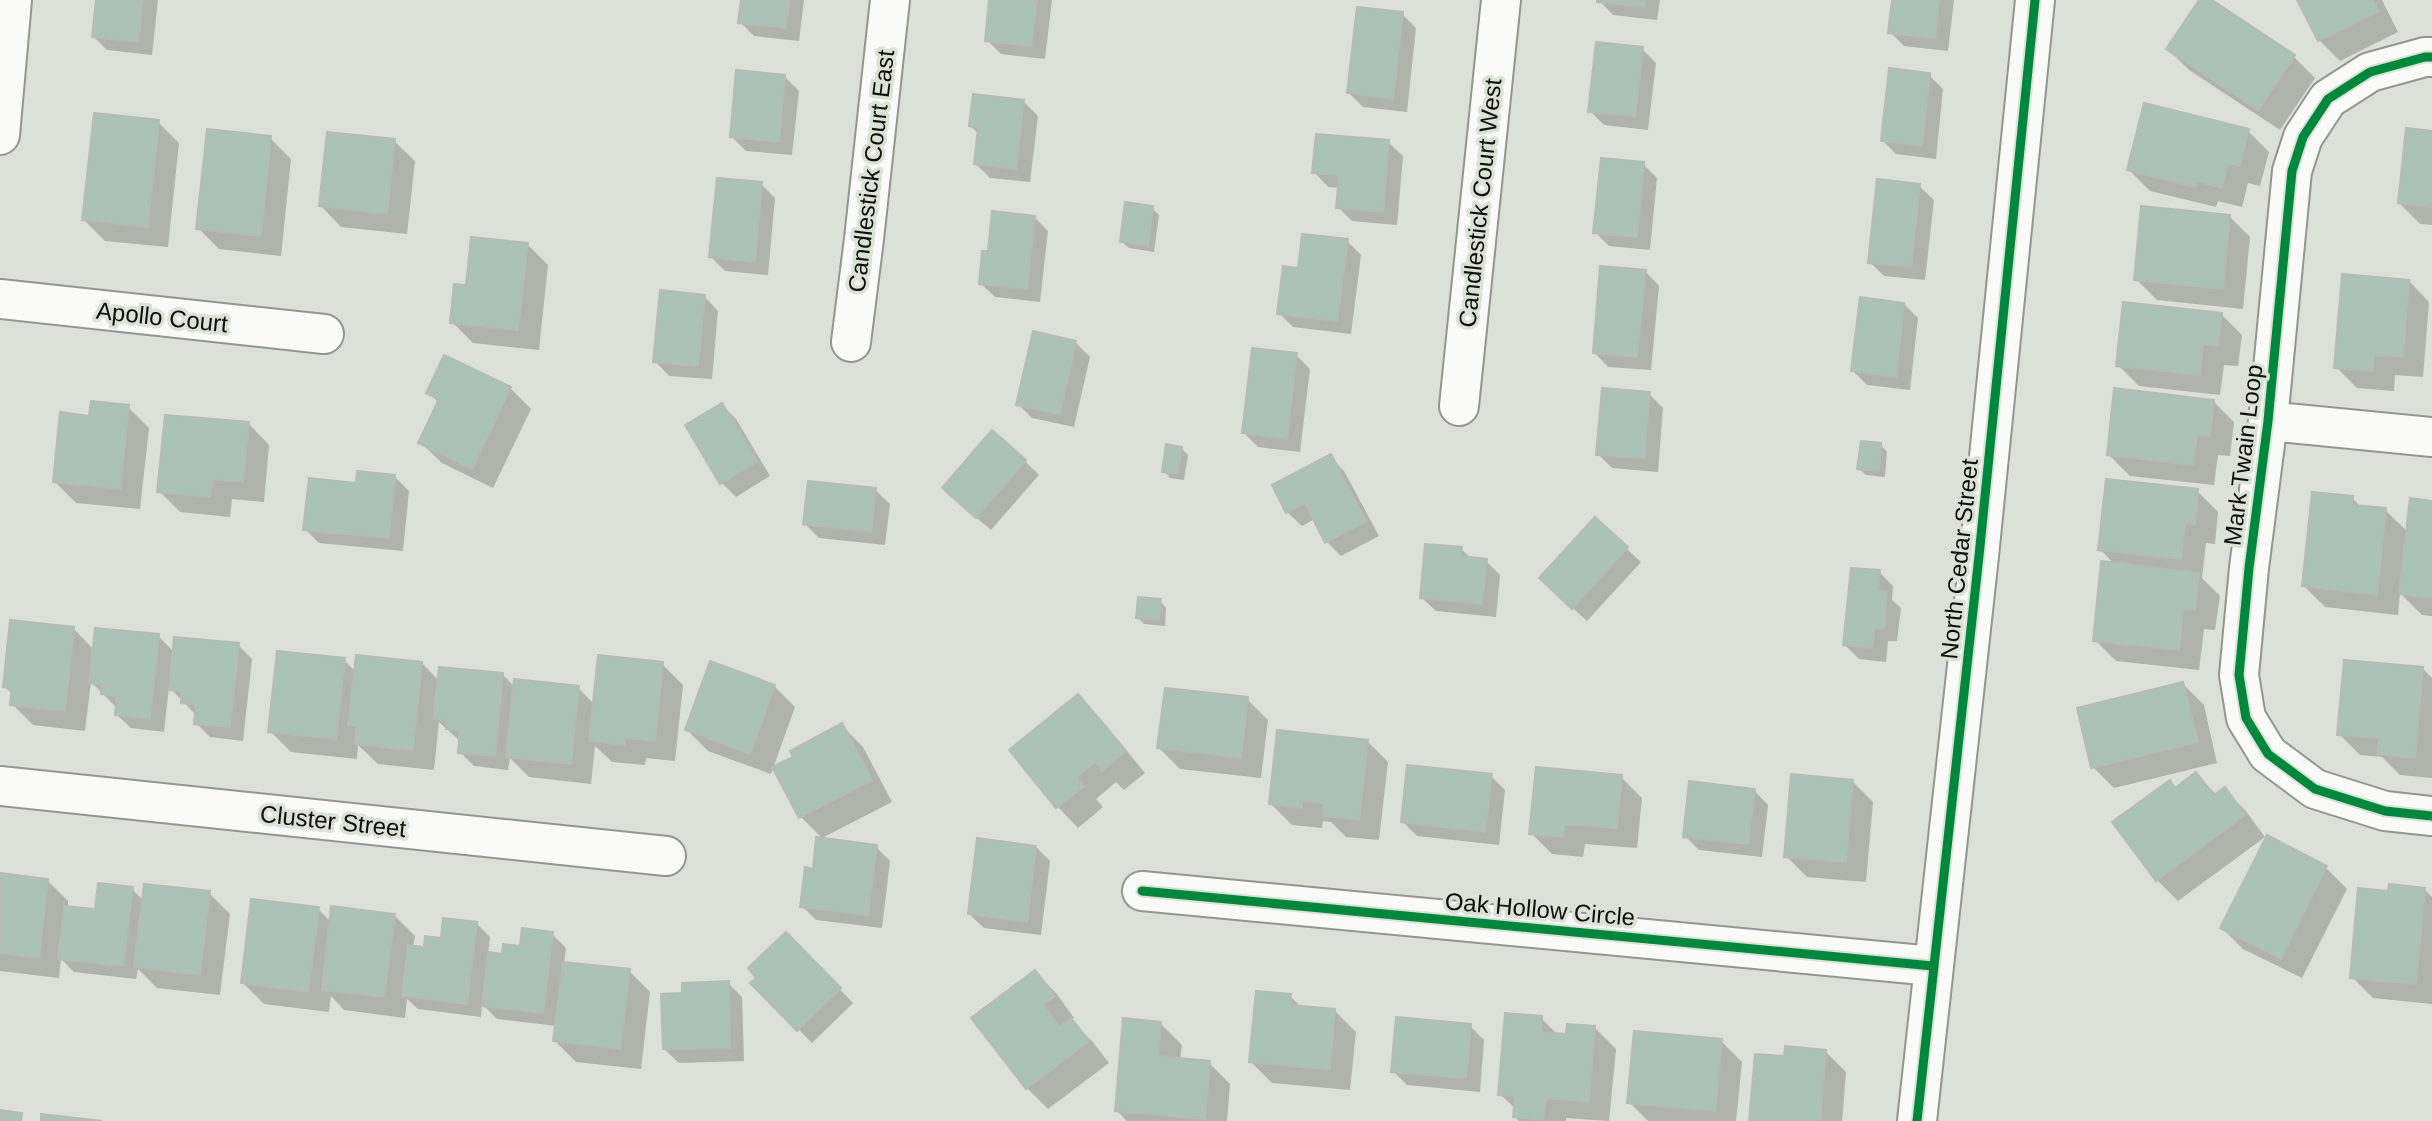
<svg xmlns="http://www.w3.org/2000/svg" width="2432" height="1121" font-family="Helvetica,sans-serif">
	<rect width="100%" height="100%" fill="#dbe0d8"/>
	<path fill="#0003" d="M98,0H158L152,55L107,50L93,36Z
		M743,0H804L799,41L754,36L740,22Z
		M991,0H1052L1045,59L1001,54L987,40Z
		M1599,0H1660L1657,20L1613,15Z
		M1893,0H1954L1948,51L1904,46L1890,32Z
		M2202,0H2209L2294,57L2315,78L2280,130L2189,70L2168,49Z
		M2299,0H2382L2398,32L2340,61L2319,40Z
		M1402,14L1416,28L1407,112L1363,107L1349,93Z
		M1642,49L1656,63L1648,130L1604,125L1590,111Z
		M1929,75L1943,89L1936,159L1896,154L1882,140Z
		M785,77L799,91L792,155L746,151L732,137Z
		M1024,102L1038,116L1030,182L990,178L976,164L979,134L970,126Z
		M158,122L179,143L168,247L105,241L84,220Z
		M2248,131L2269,152L2260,186L2248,183L2242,207L2218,201L2216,207L2150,191L2129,170Z
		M2432,133V225L2420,224L2399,203Z
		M270,138L291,159L281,256L219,249L198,228Z
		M394,141L415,161L407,234L341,227L321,206Z
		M1388,142L1403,156L1397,225L1352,221L1338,207L1340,188L1328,187L1314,172Z
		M1643,164L1657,178L1650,250L1609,246L1595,232Z
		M761,184L775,198L768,275L725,271L711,257Z
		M1919,186L1934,200L1925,280L1884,276L1870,262Z
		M1152,208L1159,215L1154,252L1129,248L1122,242Z
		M2229,216L2250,237L2243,309L2157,300L2136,279Z
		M1034,217L1048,231L1040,302L995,297L980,283Z
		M1347,241L1361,255L1351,334L1293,327L1279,313L1300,270Z
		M527,244L548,265L539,350L473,343L452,322Z
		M1645,271L1659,286L1651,370L1608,367L1594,352Z
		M2409,281L2429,302L2423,377L2395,375L2394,391L2357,388L2336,367Z
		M704,296L718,311L712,379L669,376L655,361Z
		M1904,304L1918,318L1910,390L1867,385L1853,371Z
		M2221,314L2242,335L2238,366L2224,365L2220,395L2139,386L2118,365Z
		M1076,343L1090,357L1074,427L1032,418L1018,404Z
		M1296,355L1310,369L1300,452L1258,447L1244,433Z
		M510,388L531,409L493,488L442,463L421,443L439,403L428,392Z
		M1649,394L1663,408L1658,472L1612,468L1598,454Z
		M2213,401L2234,422L2230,456L2218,455L2214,485L2130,476L2109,455Z
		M722,405L736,419L770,476L736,497L722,483Z
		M128,407L149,428L140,509L76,503L55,482L91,417Z
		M249,424L269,445L264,502L232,499L230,517L180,512L159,491Z
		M1881,445L1887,452L1885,477L1866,475L1859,469Z
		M1181,448L1188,455L1184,480L1170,478L1164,471Z
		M1330,457L1344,471L1379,536L1341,556L1327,542L1315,519L1302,526L1287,512Z
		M1025,461L1039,475L991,530L958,502Z
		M395,477L409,491L403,551L319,543L305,529L357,485Z
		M875,490L890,504L885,545L819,538L805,524Z
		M2197,491L2218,512L2215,544L2206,543L2202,578L2220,596L2215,630L2204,629L2199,670L2116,661L2095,640L2115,565L2100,549Z
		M2352,498L2361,507L2385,510L2408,532L2432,502V616L2422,615L2400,593L2398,615L2325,607L2304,586Z
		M1595,520L1641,562L1587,621L1555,592Z
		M1461,549L1472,559L1486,561L1500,575L1496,617L1436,611L1421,597Z
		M1879,572L1893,586L1892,600L1901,608L1897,641H1888L1886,662L1859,659L1845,645Z
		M1160,601L1166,608L1165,626L1144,624L1138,618Z
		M73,628L94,650L158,636L174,652L238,645L252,659L243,741L210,737L196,723L197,716L169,687L164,732L131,728L116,714L117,708L91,682L85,731L33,725L12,704L13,695L5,687Z
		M344,660L356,672L422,663L439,681L503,675L515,687L578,688L594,704L662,664L683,685L675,761L646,758L645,765L612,762L595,746L591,784L529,777L510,758L508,770L474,766L460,752L461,742L439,722L434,770L378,764L358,745L357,759L291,752L270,731Z
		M2423,669L2432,678V778L2400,775L2382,757L2360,755L2339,734Z
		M2183,684L2204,705L2217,763L2114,788L2093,767Z
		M774,686L795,707L771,774L708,751L687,730Z
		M1078,696L1099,717L1145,773L1124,790L1116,782L1096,799L1103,807L1078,828L1058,807L1011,751Z
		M1247,699L1268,720L1261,778L1180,769L1159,748Z
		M842,726L863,747L892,802L822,838L801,817L795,757Z
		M1367,741L1388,762L1379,840L1346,837L1331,822L1323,821L1322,828L1292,825L1271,804Z
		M2196,774L2217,795L2224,789L2245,810L2265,837L2178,901L2157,880L2169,782L2176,789Z
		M1491,776L1505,790L1499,845L1417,836L1403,822Z
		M1621,777L1642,798L1637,848L1585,844L1583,857L1552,854L1531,833Z
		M1852,781L1873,802L1866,882L1807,877L1786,856Z
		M1754,790L1768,805L1762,857L1699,850L1685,836Z
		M2267,838L2326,868L2347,889L2302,978L2243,949L2222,928Z
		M876,847L890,861L882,928L816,920L802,906L814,871Z
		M1036,847L1050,861L1041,935L984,928L969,914Z
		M0,875L47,880L68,901V908L96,911L132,889L144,901L209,893L230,914L220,995L157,988L138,969L136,979L74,972L61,959L59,978L0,971Z
		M2424,889L2432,897V1004L2373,998L2352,977L2390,893Z
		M318,909L331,922L394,915L415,936L413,947L426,949L476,923L490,937L488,954L504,956L552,934L566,948L564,964L629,971L650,992L641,1069L576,1062L555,1041L557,1026L497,1019L482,1004L481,1017L418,1009L407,999L405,1018L344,1010L331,996L329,1012L264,1004L243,983Z
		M786,934L853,1003L812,1043L753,983Z
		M1035,972L1056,993L1074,1018L1071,1020L1092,1041L1109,1063L1048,1109L1027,1088Z
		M728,983L742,997L744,1061L679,1063L664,1049L684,995Z
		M1290,996L1302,1008L1335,1011L1356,1032L1350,1090L1272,1083L1251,1062Z
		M1541,1018L1559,1036L1595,1028L1616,1049L1609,1121L1566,1118V1121H1519L1515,1117L1516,1109L1500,1094Z
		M1161,1024L1182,1045L1180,1060L1209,1063L1230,1084L1227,1121H1127L1117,1111Z
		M1470,1026L1484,1040L1480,1092L1407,1085L1393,1071Z
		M1721,1041L1742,1062L1736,1121H1648L1629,1102Z
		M1825,1051L1846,1072L1842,1121H1751L1786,1058Z"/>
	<path fill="#abc2b7" stroke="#b6bbb6" stroke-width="2" d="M96,0H143L138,42L92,37Z
		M741,0H789L786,28L738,23Z
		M989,0H1037L1031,46L985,41Z
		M1597,0H1645L1644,7L1597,2Z
		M1892,0H1939L1935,38L1888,33Z
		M2199,0H2212L2295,55L2258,110L2166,49Z
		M2297,0H2373L2379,11L2318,41Z
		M1357,7L1403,12L1393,99L1347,93Z
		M1596,42L1643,47L1635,116L1588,112Z
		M1889,68L1930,73L1922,146L1881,141Z
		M736,70L785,75L779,142L730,137Z
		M973,94L1024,100L1016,169L974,164L978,127L969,126Z
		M2144,103L2249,129L2240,166L2228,163L2222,188L2197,181L2195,187L2127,170Z
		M94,113L159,120L148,227L82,220Z
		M2406,128L2432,131V207L2398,203Z
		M207,129L271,136L261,236L196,229Z
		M327,132L395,139L387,214L319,206Z
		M1316,134L1389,140L1383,212L1336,208L1339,175L1312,173Z
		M1601,158L1644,162L1637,237L1593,233Z
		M717,178L762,182L755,262L709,257Z
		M1877,179L1920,184L1911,267L1868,263Z
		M1125,202L1153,206L1148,246L1120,242Z
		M2141,206L2230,215L2223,289L2134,280Z
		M992,211L1035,216L1027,289L979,284L982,251H988Z
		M1302,234L1348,239L1337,321L1277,314L1283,266L1298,268Z
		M471,237L528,243L518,330L450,323L454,284L466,285Z
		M1600,266L1646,270L1637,357L1593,353Z
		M2342,274L2409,280L2403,357L2374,355L2373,371L2334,368Z
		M660,290L705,295L698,366L653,362Z
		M1860,297L1904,303L1896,377L1851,371Z
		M2123,302L2222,313L2218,346L2203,344L2200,375L2116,366Z
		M1033,331L1076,341L1060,414L1016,405Z
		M1252,348L1297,353L1287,439L1242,433Z
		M444,355L511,387L472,469L418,443L439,399L426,393Z
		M1602,388L1650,392L1644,458L1596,455Z
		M2114,388L2214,400L2210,436L2197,435L2193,465L2107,455Z
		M91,401L129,405L120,489L53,482L60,412L89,416Z
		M722,403L758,461L720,484L685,425Z
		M165,415L249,422L243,482L212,479L210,497L157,492Z
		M992,430L1026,460L976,518L942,488Z
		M1861,441L1881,443L1879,471L1857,469Z
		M1166,444L1182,447L1178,474L1162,472Z
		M1331,454L1366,521L1325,543L1305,503L1286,513L1272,485Z
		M357,471L395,475L389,538L303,530L309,478L356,483Z
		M2106,479L2198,489L2195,524L2185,523L2181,559L2098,550Z
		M808,481L876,488L871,532L803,524Z
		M2312,492L2353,496L2352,505L2386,508L2377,595L2302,586Z
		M2410,498L2432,501V598L2399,594Z
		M1595,517L1628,547L1572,609L1539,578Z
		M1425,544L1462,547L1461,556L1487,559L1482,604L1420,598Z
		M2101,561L2199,573L2195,610L2183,609L2179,650L2093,641Z
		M1851,568L1880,570L1878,591L1887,592L1884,628H1875L1872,648L1843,645Z
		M1138,597L1161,599L1159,620L1136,618Z
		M10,620L74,627L65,711L10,705L12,688L3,687Z
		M95,628L159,634L150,719L115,715L117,696L101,694L102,685L89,683Z
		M174,637L239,643L230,727L194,724L196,704L181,703L182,691L169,690Z
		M277,651L345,658L336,739L268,732Z
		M356,655L422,662L413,750L355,744L357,726L348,725Z
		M598,655L663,662L655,741L625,738L624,745L589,741Z
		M2344,660L2423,667L2415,758L2377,754L2379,738L2337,735Z
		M710,661L775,685L750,754L685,730Z
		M439,667L503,673L495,756L458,753L460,731L446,729L447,720L433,719Z
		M514,679L579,686L571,764L506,757Z
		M2183,682L2198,742L2091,768L2077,708Z
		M1165,688L1248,697L1241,758L1157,748Z
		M1078,694L1126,751L1102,771L1095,762L1077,777L1084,786L1056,808L1009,750Z
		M842,723L872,780L799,818L772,767L793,757L790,751Z
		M1277,730L1368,740L1359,820L1323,816L1324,803L1302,801V808L1269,804Z
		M1407,765L1492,774L1485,832L1401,822Z
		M1536,767L1622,775L1617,828L1564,824L1563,837L1529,834Z
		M2196,772L2214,795L2225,787L2245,815L2156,881L2112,822L2170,780L2175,788Z
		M1791,774L1853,780L1846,862L1784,857Z
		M1689,781L1755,789L1748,844L1683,837Z
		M2267,835L2327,866L2281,959L2220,928Z
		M816,837L877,845L868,915L800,907L805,867L813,869Z
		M977,838L1036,846L1027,922L968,914Z
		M0,873L48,879L39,958L0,953Z
		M98,883L133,887L123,966L58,959L64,906L95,909Z
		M144,884L210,891L200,975L134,967Z
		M2389,884L2425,888L2416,984L2350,978L2358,888L2388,891Z
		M251,899L319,907L308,992L241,983Z
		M331,906L395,914L384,997L322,990Z
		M443,918L477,922L467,1004L402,996L408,945L424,947L425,936L441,938Z
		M522,928L553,932L543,1013L482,1006L488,952L502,954L503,944L520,946Z
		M786,932L841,988L797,1031L750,983L756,978L748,968Z
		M563,962L630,969L620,1049L553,1041Z
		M1035,970L1055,996L1043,1005L1060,1027L1071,1018L1089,1041L1026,1089L971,1018Z
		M729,981L730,1048L663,1049L661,994L682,993V983Z
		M1256,991L1291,994L1290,1005L1335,1009L1330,1070L1249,1062Z
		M1505,1013L1542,1016L1541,1032L1566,1034L1567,1024L1595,1026L1589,1102L1546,1098L1543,1120L1513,1117L1515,1096L1498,1095Z
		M1396,1017L1471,1024L1466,1078L1391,1072Z
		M1123,1018L1161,1022L1158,1056L1210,1061L1205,1119L1115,1111Z
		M1634,1031L1722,1039L1715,1111L1627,1103Z
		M1785,1046L1826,1050L1820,1121H1749L1755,1054L1784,1056Z
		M0,1110L22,1113L21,1121H0Z
		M41,1114L102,1121H41Z"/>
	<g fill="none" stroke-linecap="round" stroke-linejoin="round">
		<defs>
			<path id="street" d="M2432,57H2425L2370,72L2328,99L2303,137L2292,171L2268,421L2249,568L2239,675L2246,718L2268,754L2315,789L2385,811L2432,816
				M0,135L12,0
				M0,299L324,334
				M851,342L864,239L890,0
				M1459,406L1501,0
				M2268,421L2432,437
				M0,786L666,856
				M1142,891L1933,966"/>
			<path id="secondary" d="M1917,1121L1979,556L2035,0"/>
		</defs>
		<use href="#street" stroke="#939690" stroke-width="42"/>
		<use href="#secondary" stroke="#939690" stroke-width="42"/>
		<use href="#street" stroke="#fafaf9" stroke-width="38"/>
		<use href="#secondary" stroke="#fafaf9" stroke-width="38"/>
		<defs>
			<path id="cycleway" d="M2432,57H2425L2370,72L2328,99L2303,137L2292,171L2268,421L2249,568L2239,675L2246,718L2268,754L2315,789L2385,811L2432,816
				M1142,891L1933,966
				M1917,1121L1979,556L2035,0"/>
		</defs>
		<use href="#cycleway" stroke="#dae3d5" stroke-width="13"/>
		<use href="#cycleway" stroke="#00873e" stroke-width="9"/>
	</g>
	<g text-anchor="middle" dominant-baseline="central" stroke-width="7" stroke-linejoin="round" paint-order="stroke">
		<g font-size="24" fill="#0d100b" stroke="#dae3d5">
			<text transform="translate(871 171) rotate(-83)">Candlestick Court East</text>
			<text transform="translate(1480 203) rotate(-84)">Candlestick Court West</text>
			<text transform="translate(162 317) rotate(6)">Apollo Court</text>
			<text transform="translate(2243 455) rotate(-83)">Mark Twain Loop</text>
			<text transform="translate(1959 559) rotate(-84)">North Cedar Street</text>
			<text transform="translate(333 821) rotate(6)">Cluster Street</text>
			<text transform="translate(1540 909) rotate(5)">Oak Hollow Circle</text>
		</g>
	</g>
</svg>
